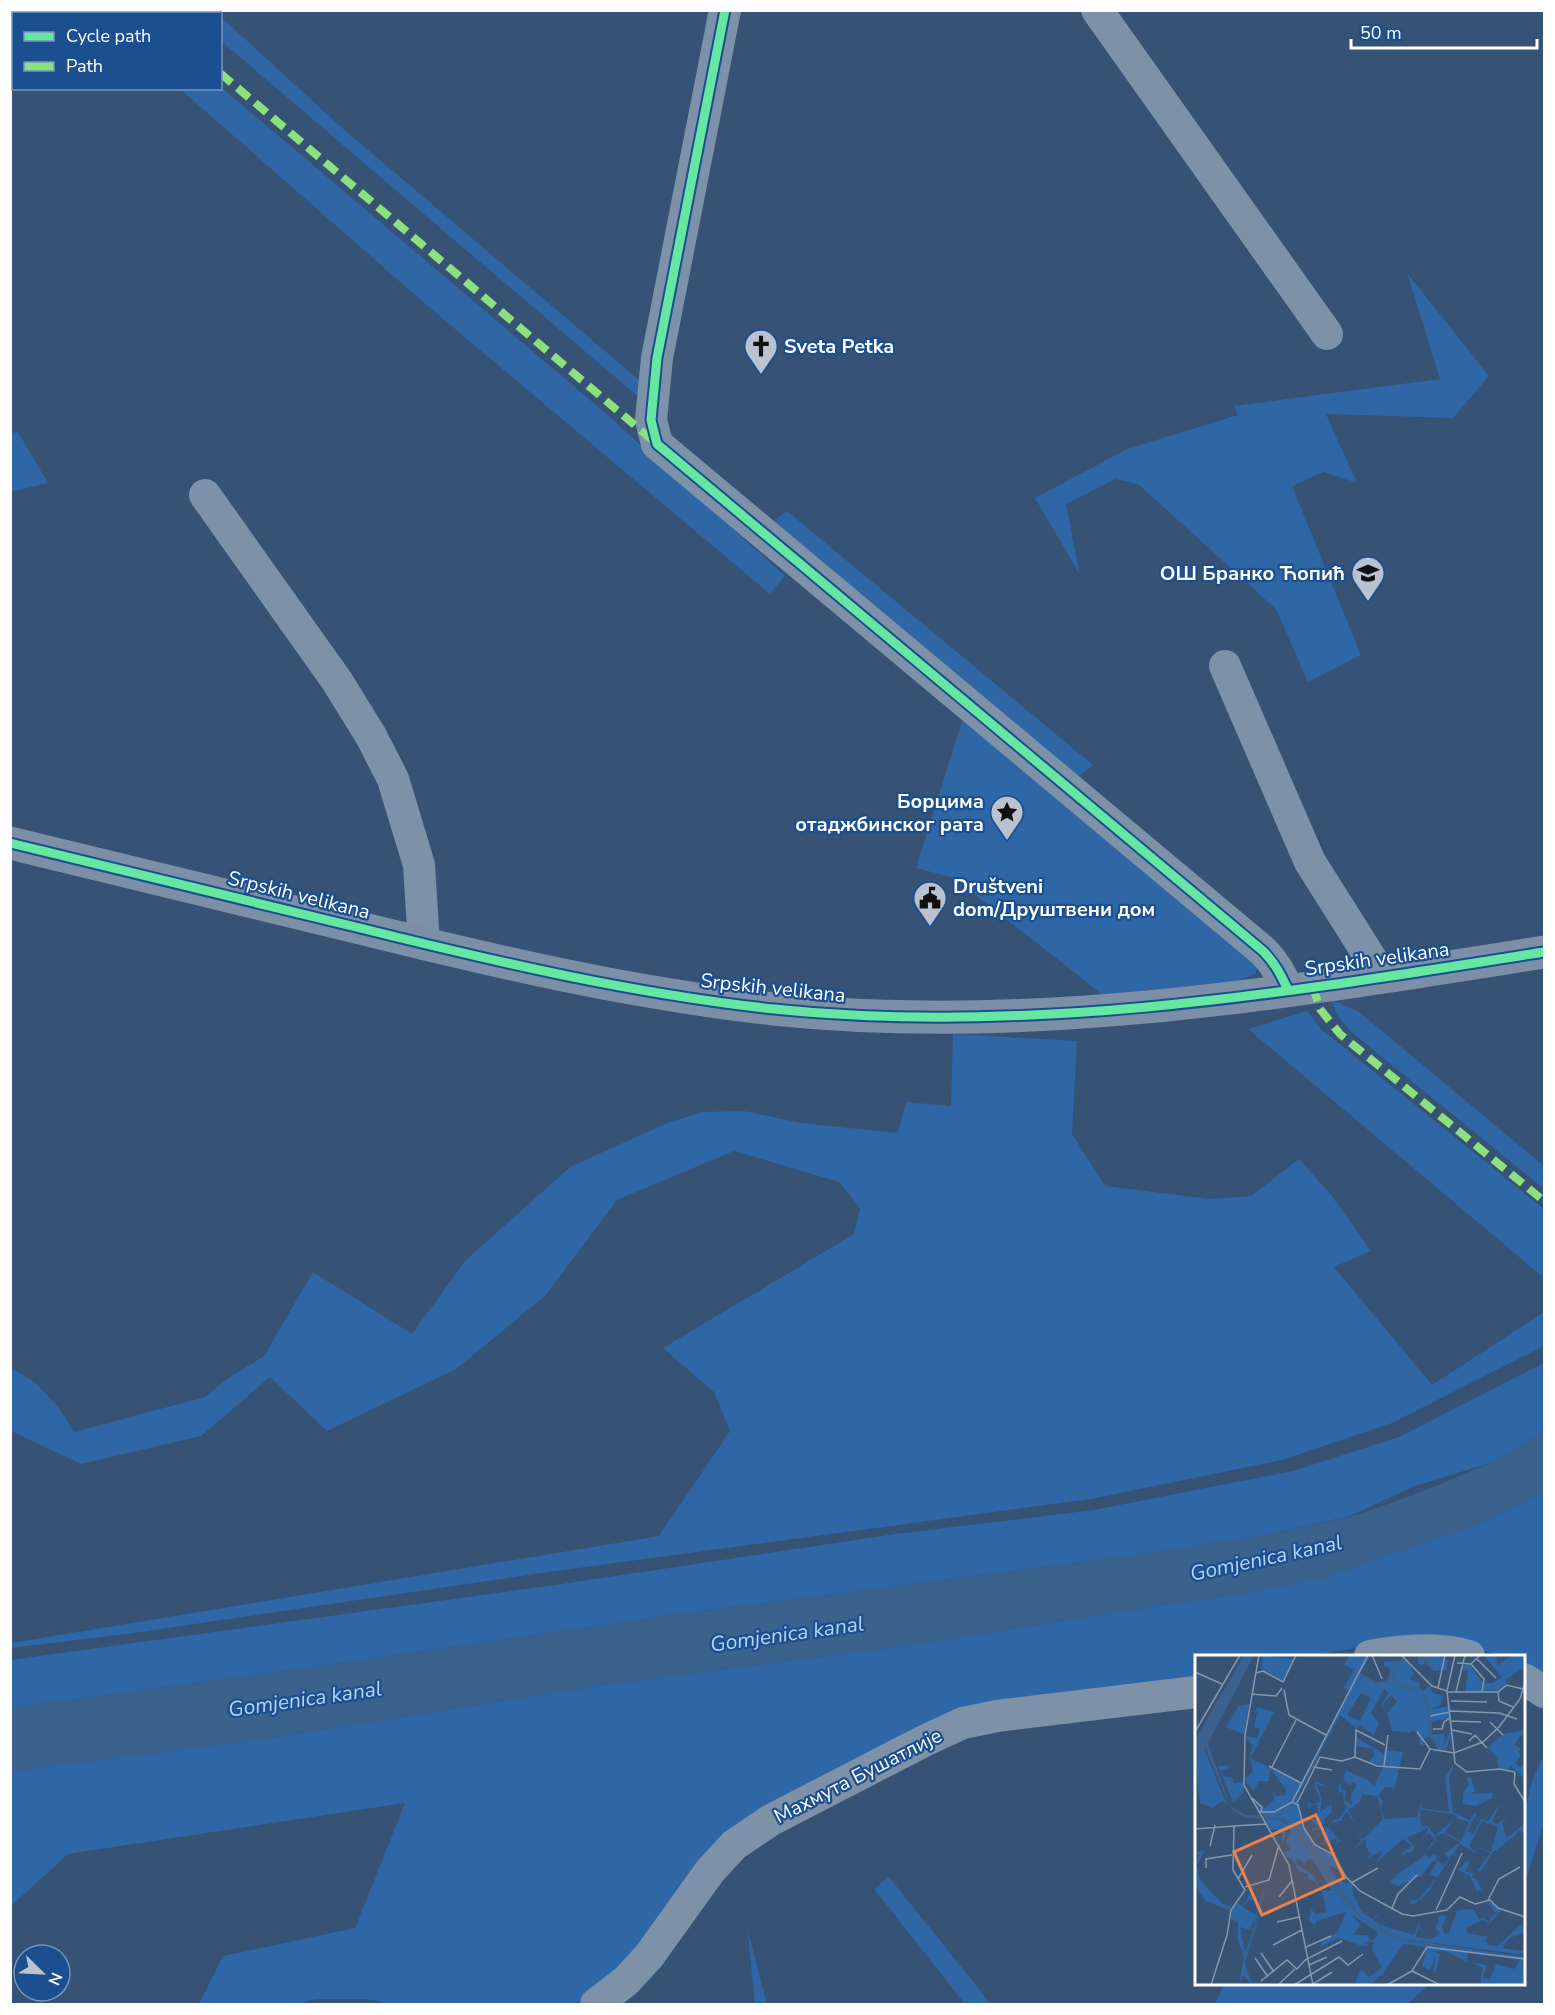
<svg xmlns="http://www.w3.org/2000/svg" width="1555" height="2015" font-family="'Nunito Sans',sans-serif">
	<rect width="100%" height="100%" fill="#365274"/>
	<path fill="#2f66a5" d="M220,16L341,127L645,385L642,400L221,41Z
		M221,87L603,411L785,576L770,594L430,308L180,89L220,88Z
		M1407,273L1489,376L1453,418L1326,414L1357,483L1323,472L1292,486L1361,655L1308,682L1276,609L1138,484L1115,479L1066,504L1080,575L1035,498L1127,449L1238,415L1234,406L1440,379Z
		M18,432L48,483L11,492V433Z
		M787,511L1093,765L1074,780L771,523Z
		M962,721L974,727L1257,964V969L1255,974L1234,982L1103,995L954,878L916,868Z
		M1332,1000L1358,1011L1544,1166V1189L1355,1035C1343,1024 1335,1015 1332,1000Z
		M1307,1011L1321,1029L1544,1209V1278L1248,1029Z
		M953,1034L1077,1041L1072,1134L1105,1186L1209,1199L1251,1196L1299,1159L1331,1195L1371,1251L1334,1267L1432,1385L1544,1312V1346L1392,1423L1282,1460L1091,1499L556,1571L127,1634L11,1648V1643L659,1536L730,1431L714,1392L663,1348L854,1234L860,1208L839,1182L734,1151L617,1200L545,1296L456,1369L327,1431L270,1377L201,1436L81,1464L11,1431V1368L36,1383L59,1408L74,1432L205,1397L227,1379L264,1356L313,1272L412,1334L465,1261L570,1167L665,1124L702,1112L744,1111L801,1123L898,1133L906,1102L951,1106Z
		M1544,1363V1433L1490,1463L1415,1486L1350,1516L1266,1535L1161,1552L673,1615L315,1667L11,1708L10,1660L555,1585L895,1534L1094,1510L1293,1471L1399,1437Z
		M1544,1494V1677L1524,1668V1656H1499L1455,1640L1409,1639L1311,1656H1196V1679L977,1711L791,1795L660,1919L598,1993L573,2004H392L366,1999H316L295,2004H199L223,1956L355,1928L405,1803L68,1854L11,1906L10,1771L268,1738L608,1684L909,1645L1167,1604L1248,1593L1465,1529Z
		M1544,1756V1822L1527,1876L1524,1881C1523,1840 1521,1792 1544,1756Z
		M889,1877L991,2004H965L874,1889Z
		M747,1927L767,2004H755Z
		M1224,1984H1430L1407,2004H1215Z"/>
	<path fill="#3b618d" d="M1544,1433V1494L1465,1529L1324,1578L1248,1593L1167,1604L909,1645L608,1684L268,1738L11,1771V1708L315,1667L673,1615L1161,1552L1266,1535L1357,1515L1424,1491L1490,1463Z"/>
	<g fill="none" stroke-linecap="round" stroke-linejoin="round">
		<path stroke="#7d92a8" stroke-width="32" d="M725,10L657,358L651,420L657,444L1263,951C1275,963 1281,975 1288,990
			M1097,10L1327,334
			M205,495L337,681L371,736L393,779L419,865L424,944
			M1225,666L1310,862L1382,976
			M1370,1656C1401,1650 1438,1647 1469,1656
			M1524,1679L1544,1692
			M596,2004L626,1981L649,1956L710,1871L734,1845L771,1820L926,1740L963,1723L997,1716L1196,1692"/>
		<path stroke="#7d8ea7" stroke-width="33" d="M10,843C127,872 244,900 360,928C497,962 634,994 774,1009C1032,1036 1291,992 1544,952"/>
		<path stroke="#8de07e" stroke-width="8" stroke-dasharray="15 8" stroke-linecap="butt" d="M148,10L151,14
			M220,73L657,444
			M1313,987L1320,1009L1340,1034L1544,1201"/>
		<defs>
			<path id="cycleway" d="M725,10L657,358L651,420L657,444L1263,951C1275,963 1281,975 1288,990
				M10,843C127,872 244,900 360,928C497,962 634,994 774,1009C1032,1036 1291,992 1544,952"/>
		</defs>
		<use href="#cycleway" stroke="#1b4f8f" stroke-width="13"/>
		<use href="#cycleway" stroke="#66e7a1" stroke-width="9"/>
	</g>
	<defs>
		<symbol id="church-pin" viewBox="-11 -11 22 30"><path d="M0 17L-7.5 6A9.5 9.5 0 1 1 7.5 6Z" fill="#b9c2ce" stroke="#1b4f8f"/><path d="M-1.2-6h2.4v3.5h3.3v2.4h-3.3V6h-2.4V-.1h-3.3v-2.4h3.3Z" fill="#111"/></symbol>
		<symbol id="school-pin" viewBox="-11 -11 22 30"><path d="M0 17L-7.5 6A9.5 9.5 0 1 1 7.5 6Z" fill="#b9c2ce" stroke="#1b4f8f"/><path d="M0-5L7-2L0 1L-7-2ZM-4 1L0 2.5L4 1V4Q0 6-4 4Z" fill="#111"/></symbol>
		<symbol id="sight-pin" viewBox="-11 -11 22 30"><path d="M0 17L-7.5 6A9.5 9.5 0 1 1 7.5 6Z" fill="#b9c2ce" stroke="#1b4f8f"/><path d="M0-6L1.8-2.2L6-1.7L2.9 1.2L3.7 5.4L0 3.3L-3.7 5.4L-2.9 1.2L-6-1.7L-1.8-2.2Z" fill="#111"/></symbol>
		<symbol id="civic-pin" viewBox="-11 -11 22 30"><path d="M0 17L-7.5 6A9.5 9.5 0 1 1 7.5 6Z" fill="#b9c2ce" stroke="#1b4f8f"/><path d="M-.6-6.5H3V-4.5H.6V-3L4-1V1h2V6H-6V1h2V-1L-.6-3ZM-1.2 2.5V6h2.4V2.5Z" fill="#111"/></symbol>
	</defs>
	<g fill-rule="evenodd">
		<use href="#church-pin" x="742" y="327" width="38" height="52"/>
		<use href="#school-pin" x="1349" y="554" width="38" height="52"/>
		<use href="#sight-pin" x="988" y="793" width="38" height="52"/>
		<use href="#civic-pin" x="911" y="879" width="38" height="52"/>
	</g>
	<g text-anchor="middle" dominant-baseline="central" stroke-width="4.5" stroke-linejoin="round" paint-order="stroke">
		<g font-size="20" font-weight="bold" fill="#fff" stroke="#1b4f8f" text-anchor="start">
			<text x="784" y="346">Sveta Petka</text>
			<text x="1345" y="573" text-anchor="end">ОШ Бранко Ћопић</text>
			<text x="984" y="801" text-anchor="end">Борцима<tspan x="984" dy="23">отаджбинског рата</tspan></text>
			<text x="953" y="886">Društveni<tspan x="953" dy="23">dom/Друштвени дом</tspan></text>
		</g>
		<g font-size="20" fill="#fff" stroke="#1b4f8f">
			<text transform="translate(299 895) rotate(14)">Srpskih velikana</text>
			<text transform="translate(1377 959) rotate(-8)">Srpskih velikana</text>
			<text transform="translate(773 988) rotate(6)">Srpskih velikana</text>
			<text transform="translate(858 1776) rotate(-27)">Махмута Бушатлије</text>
		</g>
		<g font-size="21" font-style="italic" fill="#b5d3f5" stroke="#1b4f8f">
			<text transform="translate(1266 1558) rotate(-12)">Gomjenica kanal</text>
			<text transform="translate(787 1634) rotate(-8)">Gomjenica kanal</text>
			<text transform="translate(305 1699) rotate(-8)">Gomjenica kanal</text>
		</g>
	</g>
	<g transform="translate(1195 1655)">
		<rect width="330" height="330" fill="#365274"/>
		<path d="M68,0L99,4L88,26L66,13ZM154,0H176L165,19L182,28L194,25L195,13L189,11V7L212,5L219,19L214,24L224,27L226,36L236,31L237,37L248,41L245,51L235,54L251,52L255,47L257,77L251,95L244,96L236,81L227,84L230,91L224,89L226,81L217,75L215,78L197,76L192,58L202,46L196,40L188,50L190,54L186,50L194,38L189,34L176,58L184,68L179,80L165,70L161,73L145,60L102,142L108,164H116L124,166L122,149L115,151L114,159L113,144L116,150L125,146L119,129L122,126L131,131L141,124L131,132L121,129L127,143L125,157L136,149L137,157L129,164L127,173H132L138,165L144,163L152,152L149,148L148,136L143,138L145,127L146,134L151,136L150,145L157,150L156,139L162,130L158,127L155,130L148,124L151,115L172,125L178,112L173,125L179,131L189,111L174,107L179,100L178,94L161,91V82L189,99L192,86L193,95L208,97L200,133L190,132L184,140L188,147L200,134L185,151L190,164L222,162L227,143L226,153L254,157L250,123L259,108L254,124L258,157L275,165L279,158L282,159L272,176L279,179L286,164L293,166L306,147L297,167L303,169L313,161L307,168L312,183L330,168V182L325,175L321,179L330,208L321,180L297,198L286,216H282L295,198L284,193L280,198L265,189L259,198L264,203L258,199L236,232L243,237L236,233L230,241L218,250L215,246L224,244L242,222L234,220L242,207L238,206L226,221L203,231L194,227L201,221L194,213L201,220L225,204L241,186L234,178L231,182L221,187L231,181L233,173L212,183L220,192L216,197L208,199L211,203L206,198L218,191L208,184L182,207L188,195L175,202L180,209L173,201L176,200L171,192V184L153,198L167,185L158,180L168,184L188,164L182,141L168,139L165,147L173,160L165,147L153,155L162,170L151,157L146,166L136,168L133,172L146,186L132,195L141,189L142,183L133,187V182L128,190L131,174L119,175L115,180L118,174L124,172L116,165H109L108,172L121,192L140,202L146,215L134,211L141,224L154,229L152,224L158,230L157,237L167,257L177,264L189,256L178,265L182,268L187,271L204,258L188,271L219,280L226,265L221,282L235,284L244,279L241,273L245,260L252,261L247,272L250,279L254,278L262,255L278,254L284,264L290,263L294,268L296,262L303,257H299L293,245L307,255L294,269L288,265L271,273L272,278L294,282L290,285L293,290L302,291L326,269L330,277L315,283L307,293L328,296L330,291V300L209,284L168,265L107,178L90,164L69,161L53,141L69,154L80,144L77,134L81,141L90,140L91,135L76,114L73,126H64L59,136L49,124L58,117L55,103L106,128L154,36L149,33L159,15L149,10ZM166,38L176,43L165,66L152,60ZM253,64L256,75L249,91L250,73L249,79L236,80L235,76L238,66ZM225,154L262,160V162L240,180L233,171H226ZM260,163L274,167L266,186L250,177ZM287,166L303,172L296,197L284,192L280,197L274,191ZM249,178L265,187L249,199L254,203L249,210L240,205L242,201L238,198L235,203L230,200L236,188L242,187L240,181ZM244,0L253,5L252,15L239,16L230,8L226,11L223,8V0ZM288,0H300L303,10L317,0H330V16L328,13L310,25L312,29L305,35L270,37L273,16L267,15L268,11L274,9L288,28H298L307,22ZM54,49L49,79L31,72L44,51ZM62,52L79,57L56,102H55L58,90L50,81L62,83L65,74L59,72L62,57L54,56H61ZM330,75L319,90L328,95H323L326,101L320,108L325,112L330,107V124L316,111L313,115L304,113L302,103L293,93L308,79ZM9,93L29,143L33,151L28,146L17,153L5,148L0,107ZM33,110L34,114L26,115L28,121L37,122L39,128L48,127L49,137L38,147L23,111ZM271,122L276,123L280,135L277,139L298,138L297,143L281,151L268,149V137L274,130ZM69,164L84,165L100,173L150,249L182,276L214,287L330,302V330H285L288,313L283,311L276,307L292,310L288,322L295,325L301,309L320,314L325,305L273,298L272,307L251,296H238L245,299L241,318L238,316L241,301L235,315L227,311L232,292L209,289L189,316V321L187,319L175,330H159L166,314L174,322L187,312L177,295L179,287H168L174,290L167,291L144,283L125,292L129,283L142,278L151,257L121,266L120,270L114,266L116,254L121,259L131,258L128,239L120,226L113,224L114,219L104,216L97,203H92L90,197L95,194L91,186L97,177L92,173L87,191V174L75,175ZM102,203L110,209L112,204L118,205L137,236L125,235L119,221L101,209ZM155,258L183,278L181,283L175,286L173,280H159L165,269ZM10,195L2,210L5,225L28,249L37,252L34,255L11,246L0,231V214L4,200L0,198ZM272,205L275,207L270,217L280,218L277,222L283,226L291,245L286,235L282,237L275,221L263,215ZM72,227L49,307L63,263L65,260L50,308L57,330L48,320L44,330L49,301L43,286V267L35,263L36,255L42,247L47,251L56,238L61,247L55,244L47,252L61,259ZM61,259L57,277L50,298L45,272L55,275Z" fill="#2f66a5" fill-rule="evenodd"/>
		<path d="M49,0H59L13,88L35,151L51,160L79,161L97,150L107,130L99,150L80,162L94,166L107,178L167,264L209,284L330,302L214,287L182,276L162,261L150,249L97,171L84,165L49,162L36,154L10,93L0,107V85Z" fill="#3b618d"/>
		<path fill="none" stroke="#3b618d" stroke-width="3" d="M223,0L233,8L235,0M164,19L182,29L193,27L201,10L208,5M198,23L206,32L225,34L233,50L236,81L243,92L250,93"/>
		<path fill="none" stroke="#8697ac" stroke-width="1.5" d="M64,0L50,80L49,130L94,210L118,330M177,0L187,24M206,0L237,31L252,36L259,98L288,87L304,72L325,44L330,27M282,4L301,23M262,8L276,9L285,0M276,9L289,24L287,37M0,17L27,29M61,18L68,16L88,27L101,0M243,33L250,0M89,35L94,60L131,80M252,36L260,0M253,37H303M261,37L270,0M303,37L312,30L328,34M303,37L304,46L318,52M57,39L81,41L87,33M256,46L292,47M255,56L304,58L322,64M235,61L255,57M255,66L286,67M295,67L308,80M238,74H247L249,67L255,63M257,75L277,79M0,77L45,0M222,77L235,94M274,86L280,80L292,93M160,102L161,75L190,90M74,111L106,128M189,111L193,80M77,112L101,65M118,112L137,115M320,117L319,129L330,147M57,143L67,152L66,157M97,147L173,0M102,148L125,102L147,106L160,102L182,111L225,114L235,94L259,98L260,108L272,117L304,114L320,117M64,157H79L97,147L103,150L109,173L120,190L139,200L151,222L165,236L207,259L218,261L252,255L265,242L280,249L295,245L303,253L330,262M0,174L39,171M15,191L20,170M11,213V204L37,200M43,224L57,200M156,228L183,213M50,232L74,225L84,190M84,242L97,226M293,245L304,224L325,212M197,253L203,239L222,220M241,255L267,198M82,267L104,262M78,290L107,275M111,292L136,281M66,298L79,317M60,303L73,322M114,310L132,302M217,316L245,330M66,326L92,305L102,314L110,305L147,286M118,329L137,317M16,330L32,280L36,255L50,235L38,215L39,171L71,169M83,330L100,314M99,330L144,302L153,310L168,299M192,330L217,316L232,292L330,304"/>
		<path fill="#ee8249" fill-opacity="0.15" stroke="#ee8249" stroke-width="3" d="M121,160L149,223L67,260L39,197Z"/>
		<rect width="330" height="330" fill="none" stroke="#fff" stroke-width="3"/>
	</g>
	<rect width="1555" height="2015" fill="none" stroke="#ffffff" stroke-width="24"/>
	<rect x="12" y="12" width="210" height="78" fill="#1b4f8f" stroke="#7695bc" stroke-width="1.5"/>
	<rect x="24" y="32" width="30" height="9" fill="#66e7a1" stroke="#7695bc" stroke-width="1.5"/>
	<text x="66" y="42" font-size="18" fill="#ffffff">Cycle path</text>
	<rect x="24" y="62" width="30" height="9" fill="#8de07e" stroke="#7695bc" stroke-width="1.5"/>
	<text x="66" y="72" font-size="18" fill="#ffffff">Path</text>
	<g transform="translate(42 1973) rotate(114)"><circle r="28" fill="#1b4f8f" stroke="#7695bc" stroke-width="1.5"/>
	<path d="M0-4.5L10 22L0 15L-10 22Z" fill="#b9c2ce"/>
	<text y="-9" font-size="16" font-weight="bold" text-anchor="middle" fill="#ffffff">N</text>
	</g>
	<path d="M1351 39v9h186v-9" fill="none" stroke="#ffffff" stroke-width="3"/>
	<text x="1360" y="39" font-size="18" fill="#ffffff" stroke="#1b4f8f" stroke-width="4.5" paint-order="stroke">50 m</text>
</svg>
